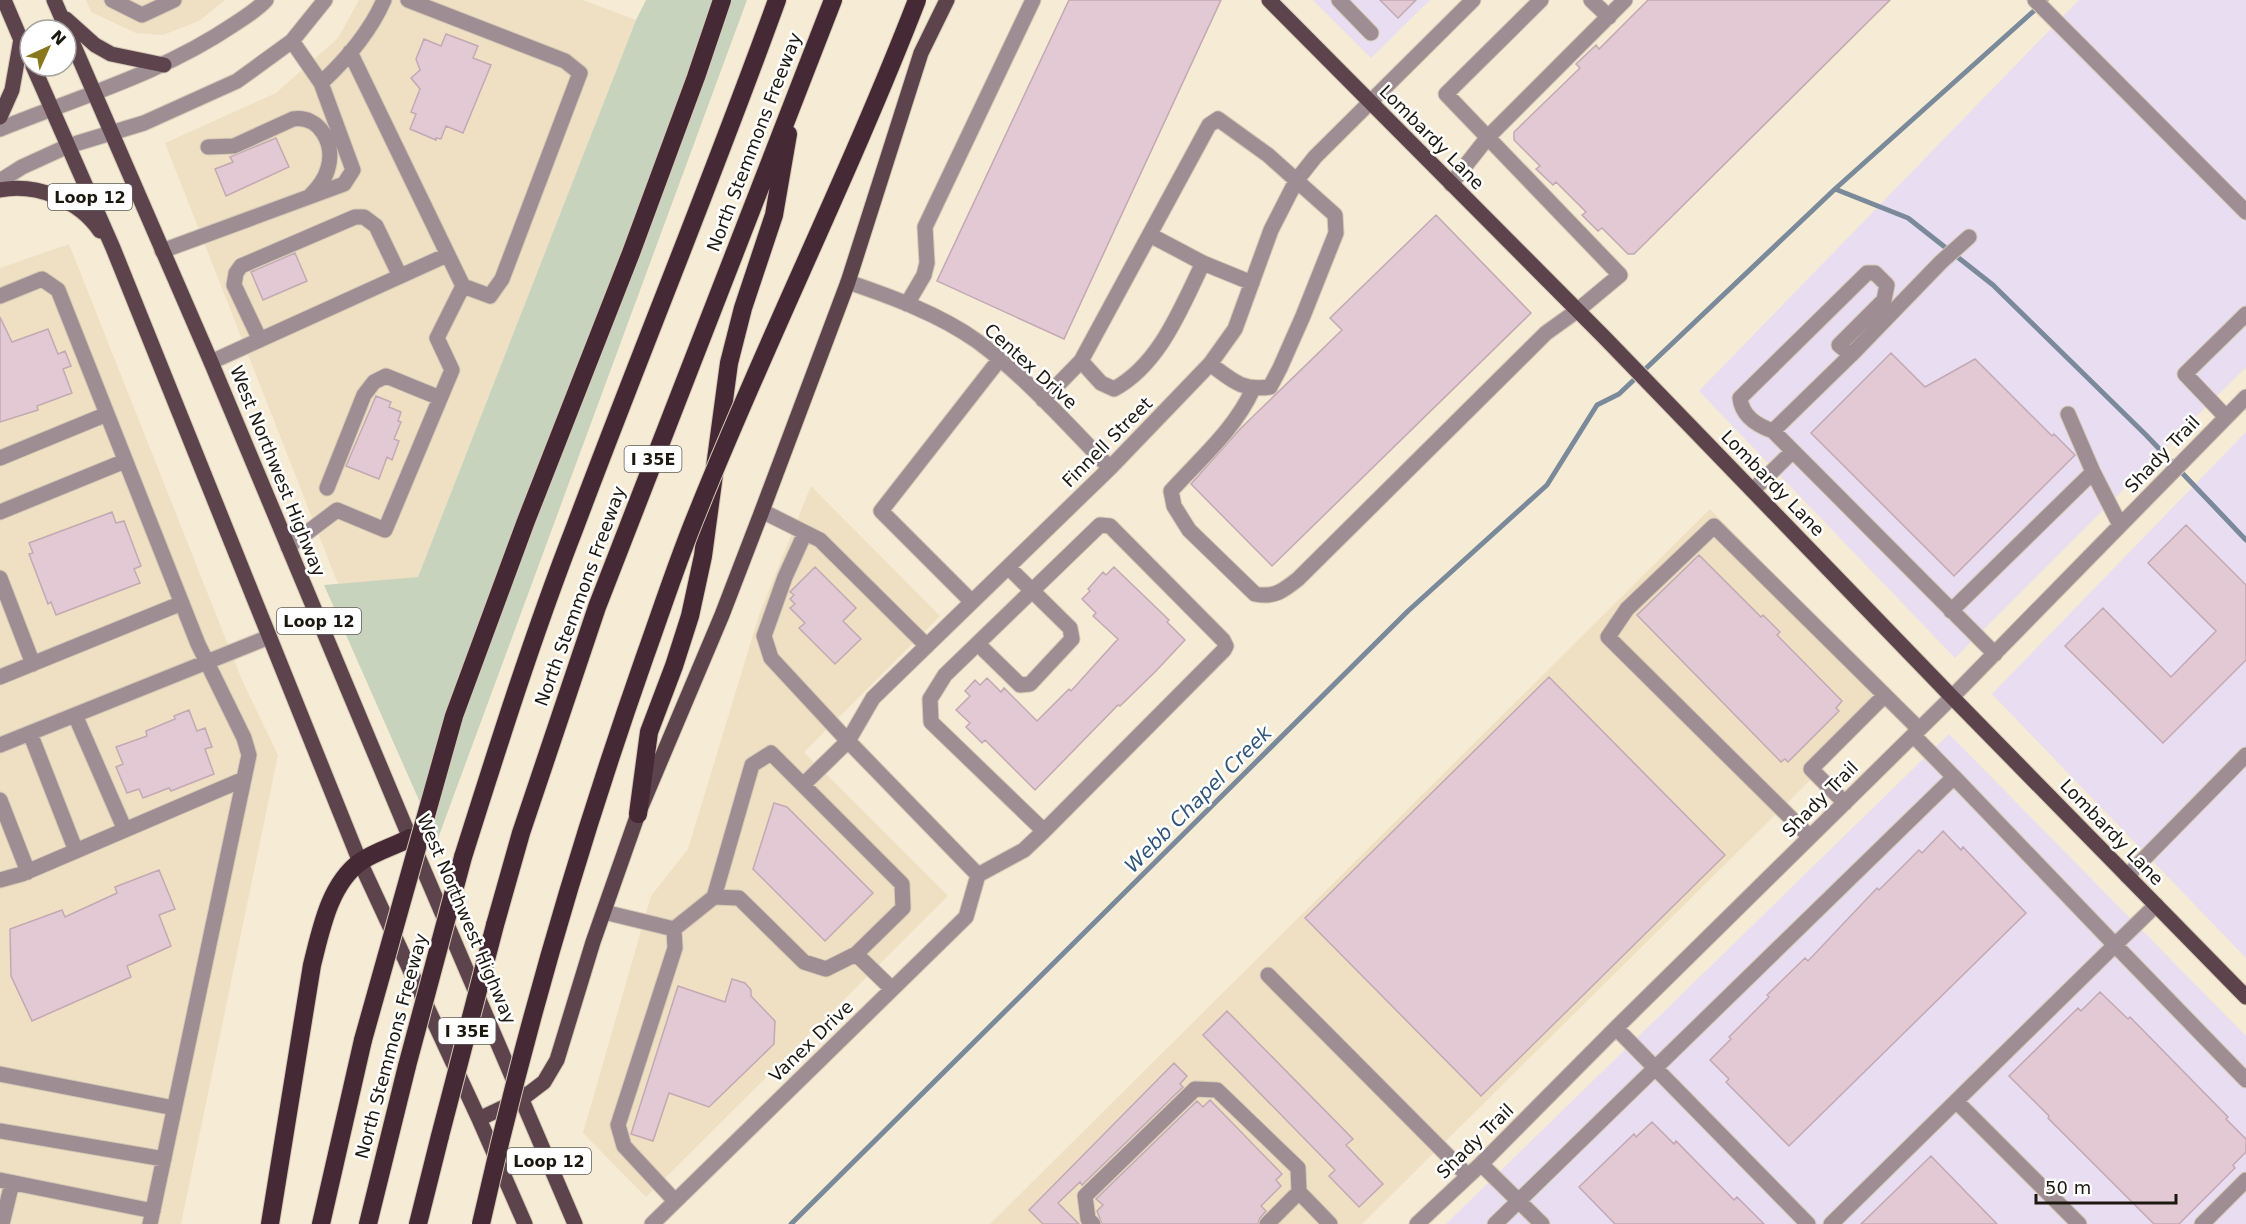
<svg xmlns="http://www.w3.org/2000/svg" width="2246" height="1224" font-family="'DejaVu Sans',sans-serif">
	<rect width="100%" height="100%" fill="#f6ebd5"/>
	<path fill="#efe0c3" d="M86,0H225L199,21L163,35L136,33L91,12Z
		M359,0H583L636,20L418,577L338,584L165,143L276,93L338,38Z
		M69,244L242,680L278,755L181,1224H0V268Z
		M811,486L940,616L804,752L948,896L646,1197L583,1133L651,896L688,849L759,615Z
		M1710,509L1895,696L1362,1224H990Z"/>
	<path fill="#e8ddf1" d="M1313,0H1430L1371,58Z
		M2079,0H2246V367L1955,658L1699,391Z
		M2246,432V958L1992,694Z
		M1949,734L2246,1036V1224H1446Z"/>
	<path fill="#c7d3bd" d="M646,0H747L437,841L324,585L418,577L636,20Z"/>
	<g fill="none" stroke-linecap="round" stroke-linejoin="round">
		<path stroke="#7b8a9a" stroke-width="5" d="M1835,189L1908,218L1993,285L2146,435L2246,540
			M791,1224L1408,611L1547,485L1597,405L1619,394L1835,189L2046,0"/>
	</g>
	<path fill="#e2c9d3" stroke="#c2a9b3" stroke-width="1.5" d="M1069,0H1221L1064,339L937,281Z
		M1380,0H1416L1398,18Z
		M1648,0H1890L1634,254H1628L1602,228L1598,231L1582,215L1586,212L1556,182L1553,185L1536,169L1540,166L1514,140V132L1580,68L1576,64L1596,45L1599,49Z
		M446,34L478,46L473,58L491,65L463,133L446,126L441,139L436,138V140L410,129L416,114L411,112L420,89L411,78L420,70L416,59L424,39L441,46Z
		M276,138L289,167L226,196L215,169L233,162L230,157Z
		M1436,215L1531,313L1272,566L1191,484L1241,428L1342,330L1330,318Z
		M295,253L307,281L263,300L251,272Z
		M0,317L12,342L48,329L58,354L65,351L71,366L63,369L72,393L37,406L38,410L0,422Z
		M1891,353L1925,387L1975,359L2052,436L2054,434L2075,455L1954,576L1811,433Z
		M376,396L391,402L389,407L401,412L398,421L401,422L394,439L399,441L392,460L387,457L379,479L346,466Z
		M112,512L116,523L124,521L141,566L134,569L140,583L56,615L51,602L48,604L29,554L33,553L29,543Z
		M2186,525L2246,585V660L2163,743L2065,646L2103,608L2171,677L2216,631L2148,563Z
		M1699,555L1761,617L1763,615L1780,632L1777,635L1842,701L1836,708L1839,711L1788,762L1785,759L1781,762L1637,615Z
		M815,567L856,608L843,621L861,639L835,664L799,628L805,623L790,608L795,604L790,599L794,595L790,592Z
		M1114,567L1169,620L1167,622L1185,640L1156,671L1120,706L1118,705L1035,790L985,740L982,743L966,727L970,723L956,710L970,696L965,691L975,680L980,685L987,678L1001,692L1004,688L1037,721L1069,689L1071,691L1118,639L1093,616L1096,613L1082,599L1090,591L1088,589L1103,572L1106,575Z
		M1549,677L1725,855L1481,1096L1305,918Z
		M189,710L197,731L205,728L212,747L205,749L214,774L171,791L169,788L143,798L139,789L127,793L116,767L123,764L116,747L147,736L146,731L175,719L174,716Z
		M774,803L787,807L873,893L825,941L753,869Z
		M1943,831L1961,850L1963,847L2026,913L1789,1146L1726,1082L1729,1079L1710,1060L1731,1039L1729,1037L1769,997L1767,995L1805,958L1808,961L1877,888L1879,890L1919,850L1922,853Z
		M159,870L175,909L159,915L171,946L127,966L131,977L32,1021L11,976L10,929L62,910L65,917L117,893L115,887Z
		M732,979L745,983L751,990V996L775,1021L774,1044L709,1107L669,1093L653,1141L631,1134L678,986L725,1002Z
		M2100,992L2128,1019L2130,1017L2228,1117L2226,1119L2246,1139V1152L2233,1165L2235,1168L2179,1224H2154L2048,1118L2049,1116L2009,1076L2078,1008L2081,1011Z
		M1227,1011L1353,1139L1346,1145L1383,1184L1359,1207L1329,1176L1335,1170L1203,1035Z
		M1174,1063L1187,1076L1180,1084L1183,1087L1082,1185L1080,1182L1058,1203L1079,1224H1043L1029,1210Z
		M1210,1100L1282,1174L1276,1180L1281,1186L1261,1206L1266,1211L1260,1218L1258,1224H1102L1097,1211L1103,1205L1096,1199L1197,1101L1203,1107Z
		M1652,1122L1674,1144L1676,1141L1734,1200L1737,1197L1764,1224H1615L1579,1187L1634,1134L1636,1137Z
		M1931,1156L1997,1224H1861Z"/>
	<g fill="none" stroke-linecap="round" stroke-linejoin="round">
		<defs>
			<path id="minor" d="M112,0L142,15L174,0
				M1339,0L1371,33
				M1591,0L1609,17
				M2035,0L2246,212
				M292,41L321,83C347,59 370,32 384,0
				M350,52L463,286
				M0,129C79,97 162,73 233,25C245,17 257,10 266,0
				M208,147L234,146L293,119C320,115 335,144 328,168C325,180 318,188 310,196
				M0,181L22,167L68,146L144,123L237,81L292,41L325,0
				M1451,184L1488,137L1625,0
				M162,251L344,184L353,170L321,83
				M1203,263L1252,283
				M848,282C892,297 939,314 977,341C1026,377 1068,425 1110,468
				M0,296L42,279L58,290L198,644L244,738L249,755L150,1224
				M907,304L924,275L927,263L925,227L1033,0
				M260,340L234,285L236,273L241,266L355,217H364L376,226L400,276
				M1851,355L1941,262L1969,237
				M1081,361L1101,383L1114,389C1160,364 1181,308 1203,263L1150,235
				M211,362L447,255
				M1253,389C1235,429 1200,459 1171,491L1174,506L1189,530L1255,594C1274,598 1283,591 1298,579L1546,333L1578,310L1620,275L1446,94L1541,0
				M1043,400L1081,361L1209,125L1218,119L1268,155L1335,215L1336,233L1303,316L1280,368L1270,387C1241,391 1232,380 1210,364
				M2226,417L2185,374L2246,314
				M1773,431L1851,355L1839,345L1884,300L1887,285L1875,273H1867L1740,398C1742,416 1756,425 1773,431L1995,654
				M0,458L107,414
				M2093,472L2120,525
				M327,488L364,395L374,382L386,376L440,398
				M1753,490L1792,452
				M762,511L820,540L927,646
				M0,512L125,461
				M288,547L337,510L385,530L452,370L437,338L463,286L490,296L502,279L580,73L565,61L408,0
				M0,578L33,664
				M972,602L881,511L999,360
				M1951,611L2093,472L2068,414
				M978,644L1020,685L1030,684L1072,639L1070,628L1008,567
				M0,677L182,603
				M75,715L125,830
				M30,733L76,851
				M1913,735L1954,777
				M0,745L269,637
				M803,785L848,741L771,658L764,636L785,577L805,533
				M0,800L28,872
				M1845,803L1811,769L1884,696
				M1810,837L1608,637L1627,609L1714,526L1919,729
				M978,875L848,741L873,698L1110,468L1210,364L1235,329L1271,230L1296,181L1315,157L1473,0
				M978,875L1024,850L1044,831L1224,650L1226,646L1223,640L1110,526L1100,525L945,675L930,699L931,722L1044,831
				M2127,876L2246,755
				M0,880L22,874L244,779
				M714,897L752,765L771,753L902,884L903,908L856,954
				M2156,905L2115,945L2246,1080
				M604,912L674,929
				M674,929L675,948L618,1125L624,1146L675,1201
				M674,929L714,897L739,898L804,962L826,969L856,954L892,989
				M1268,975L1468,1176
				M1616,1028L1808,1224
				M0,1074L174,1108
				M1956,1101L2079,1224
				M0,1131L164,1159
				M1481,1164L1542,1224
				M0,1180L153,1211
				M2,1224L12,1183
				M652,1224L966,917L978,875
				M1093,1224L1088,1219L1085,1196L1195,1089L1217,1090L1298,1168L1299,1192L1330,1224
				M1267,1224L1299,1192
				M1417,1224L1481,1164L1616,1028L1952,697L2246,397
				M1495,1224L1954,777L2115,945L1831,1224
				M2202,1224L2246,1180"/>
			<path id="major" d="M4,0L24,47
				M54,0L211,362L410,838L575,1224
				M1269,0L1605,338L1952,697L2246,997
				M66,19L95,45L111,54L164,65
				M33,66L113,248L360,862L479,1119L525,1224
				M0,117L12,90L21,39
				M0,190C36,183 79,200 100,231
				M479,1119L523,1098L544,1082L557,1060L593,942L638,814L722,615L762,511L848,282L921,53L947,0"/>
			<path id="highway" d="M638,814L649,732L674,666L690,616L703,556L729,363L743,308L774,215L788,134
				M463,857C498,746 533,635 575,527C641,351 713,177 777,0
				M495,925L521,833L597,607L833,0
				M270,1224L312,965C321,930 329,885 360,862C374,852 395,846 410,838
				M321,1224L363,1040
				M368,1224L407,1066
				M418,1224L440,1136"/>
		</defs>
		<use href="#minor" stroke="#d3c9b5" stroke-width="17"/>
		<use href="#major" stroke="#d3c9b5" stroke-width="17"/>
		<use href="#highway" stroke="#d3c9b5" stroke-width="20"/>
		<use href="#minor" stroke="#9e8e93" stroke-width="15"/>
		<use href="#major" stroke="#5d434c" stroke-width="15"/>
		<use href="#highway" stroke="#452934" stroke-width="18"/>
		<defs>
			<path id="highway-bridge" d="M363,1040L454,716L526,521L631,253L696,77L722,0
				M407,1066L463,857
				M440,1136L495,925
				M481,1224C524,1033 579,844 644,659C662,609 678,559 698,511C767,339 850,173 917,0"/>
		</defs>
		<use href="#highway-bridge" stroke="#d3c9b5" stroke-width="20" stroke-linecap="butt"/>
		<use href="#highway-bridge" stroke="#452934" stroke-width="18"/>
	</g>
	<g text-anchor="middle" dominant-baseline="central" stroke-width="5" stroke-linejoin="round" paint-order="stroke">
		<g fill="#fff" stroke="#605d58" stroke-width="1.5">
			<rect x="48" y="184" width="84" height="26" rx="4.5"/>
			<rect x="624.5" y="446" width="57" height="26" rx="4.5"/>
			<rect x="277" y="608" width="84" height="26" rx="4.5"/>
			<rect x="438.5" y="1018" width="57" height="26" rx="4.5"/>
			<rect x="507" y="1148" width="84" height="26" rx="4.5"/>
		</g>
		<g font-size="16" font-weight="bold" fill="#1c1810">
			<text x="90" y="197">Loop 12</text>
			<text x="653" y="459">I 35E</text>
			<text x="319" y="621">Loop 12</text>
			<text x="467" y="1031">I 35E</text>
			<text x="549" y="1161">Loop 12</text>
		</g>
		<g font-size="18" fill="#1c1810" stroke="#fff">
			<text transform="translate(1432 137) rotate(45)">Lombardy Lane</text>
			<text transform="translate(754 142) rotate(-69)">North Stemmons Freeway</text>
			<text transform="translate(1031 366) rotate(42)">Centex Drive</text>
			<text transform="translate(1107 442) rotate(-45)">Finnell Street</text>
			<text transform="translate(2162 454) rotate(-46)">Shady Trail</text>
			<text transform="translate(278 471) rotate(68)">West Northwest Highway</text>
			<text transform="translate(1773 483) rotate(46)">Lombardy Lane</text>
			<text transform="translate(580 596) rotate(-70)">North Stemmons Freeway</text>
			<text transform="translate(1820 799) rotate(-45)">Shady Trail</text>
			<text transform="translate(2112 832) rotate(46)">Lombardy Lane</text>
			<text transform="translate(467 919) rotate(67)">West Northwest Highway</text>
			<text transform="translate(811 1041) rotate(-44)">Vanex Drive</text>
			<text transform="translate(391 1046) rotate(-75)">North Stemmons Freeway</text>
			<text transform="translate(1475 1141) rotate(-44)">Shady Trail</text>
		</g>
		<g font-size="20" font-style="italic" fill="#31557a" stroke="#fff">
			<text transform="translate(1198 799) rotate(-45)">Webb Chapel Creek</text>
		</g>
	</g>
	<g transform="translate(48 48) rotate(45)"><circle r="28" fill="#ffffff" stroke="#a4a39f" stroke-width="1.5"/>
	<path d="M0-4.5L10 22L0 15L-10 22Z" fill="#89771b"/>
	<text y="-9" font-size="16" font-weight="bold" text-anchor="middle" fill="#1c1810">N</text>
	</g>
	<path d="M2036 1194v9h140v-9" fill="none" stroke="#1c1810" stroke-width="3"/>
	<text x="2045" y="1194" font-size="18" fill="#1c1810" stroke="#ffffff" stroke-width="4.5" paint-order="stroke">50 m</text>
</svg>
